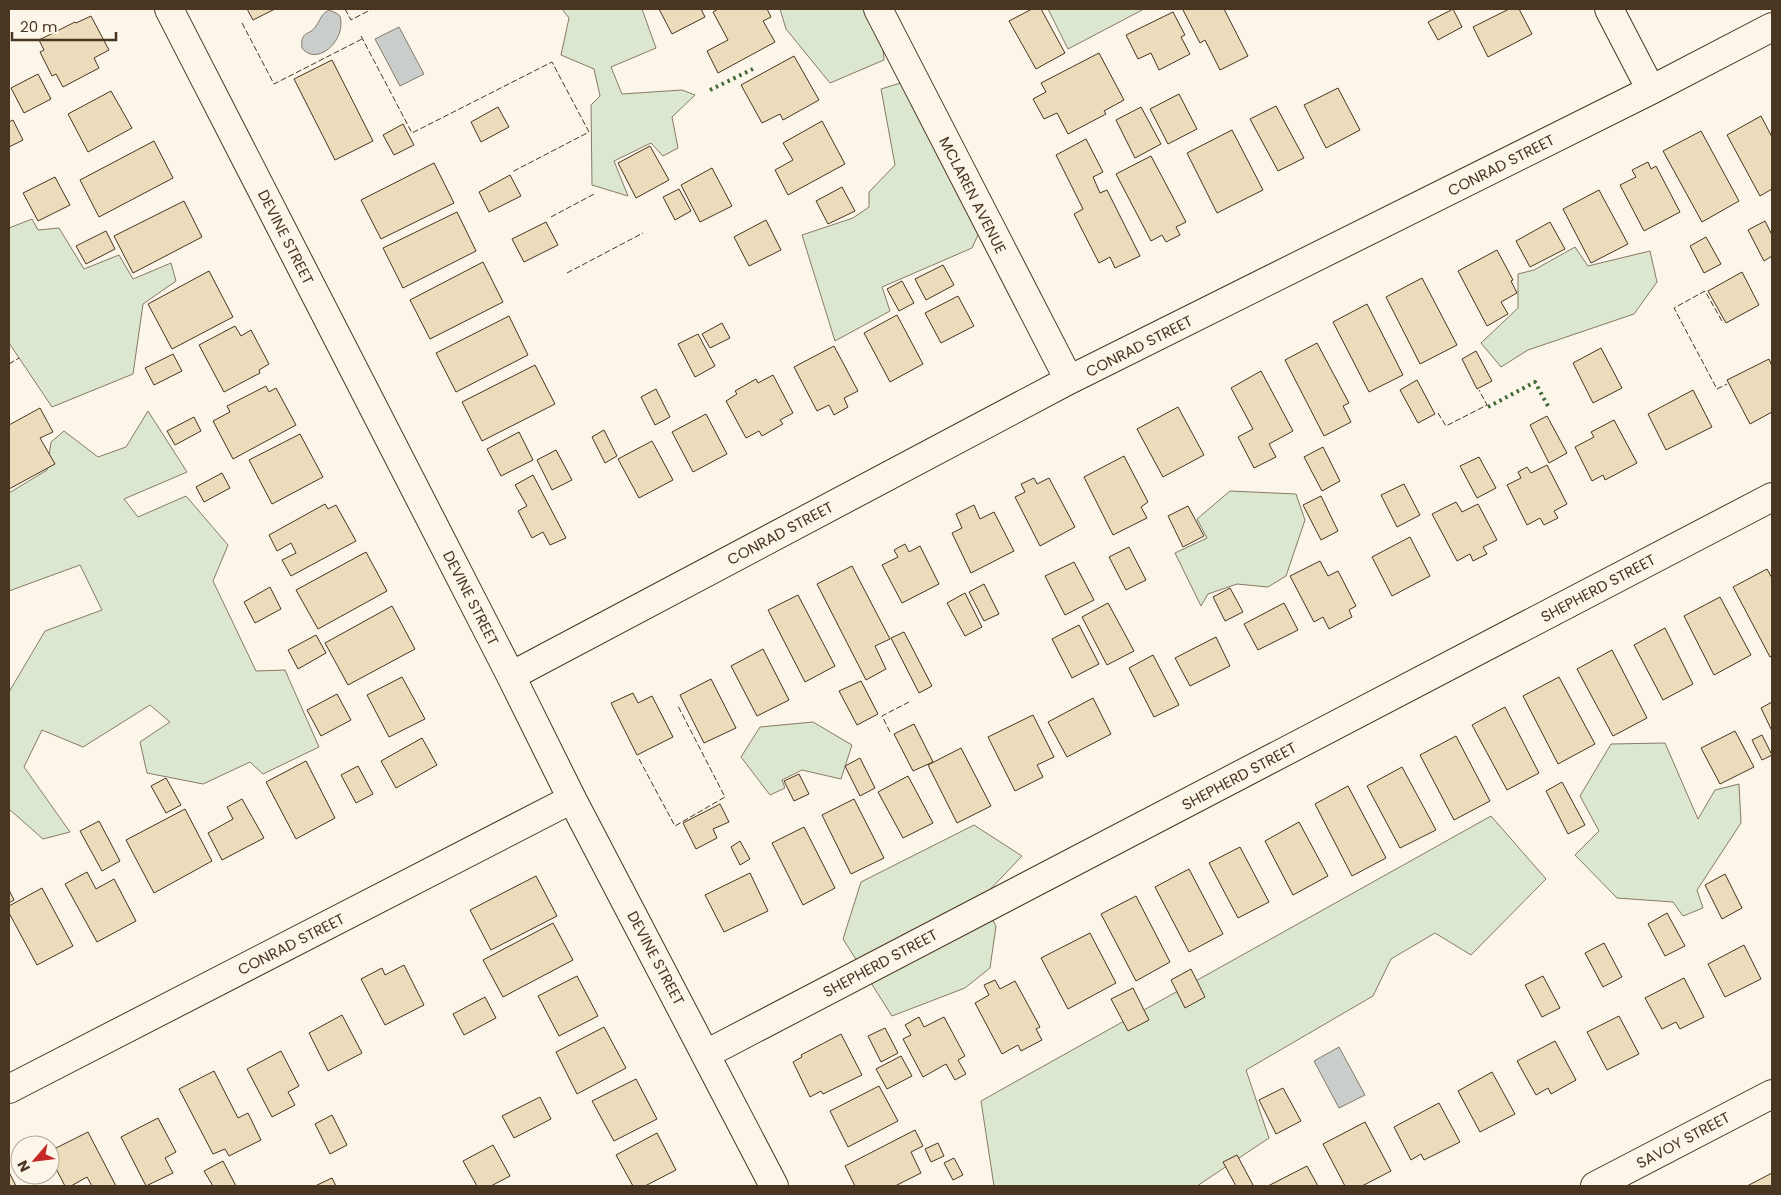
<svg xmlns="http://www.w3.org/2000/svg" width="1781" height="1195" font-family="Poppins,sans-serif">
	<rect width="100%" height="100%" fill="#fbf6e9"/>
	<path fill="#dce7d0" stroke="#887966" d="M562,9H642L656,48L611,67L622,94L682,90L695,95L672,117L678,148L663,156L651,143L614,161L628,196L592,185L591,105L600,96L594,69L561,55L569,18Z
		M780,9H868L882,39L884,60L830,83L786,29Z
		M1048,9H1144L1068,49Z
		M910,80L981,228L972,248L882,287L890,311L835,341L802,235L853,218L869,207V192L895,165L881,89Z
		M32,219L38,230L59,228L84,269L119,255L133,279L171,263L176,281L143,304L133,374L52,407L9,343V228Z
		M1575,247L1588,266L1650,251L1657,282L1634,314L1528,350L1501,367L1481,343L1518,308V274L1534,270Z
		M148,411L187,472L124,499L138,517L186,496L228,545L213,581L256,671L285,670L319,747L263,774L250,762L203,784L147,773L140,742L170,722L150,705L83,747L42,730L24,767L70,832L43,839L9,809V692L45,631L102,610L80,565L9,591V493L47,470L51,442L64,431L98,457L126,447Z
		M1230,491L1296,494L1305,520L1286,576L1268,587L1237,584L1208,594L1201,606L1175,553L1207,538L1197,519Z
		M813,722L852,745L841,779L802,770L782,780L785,788L770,795L741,757L760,727Z
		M1665,743L1698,819L1715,790L1739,784L1741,823L1697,890L1703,908L1683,916L1673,902L1617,898L1575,855L1599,831L1580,796L1611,744Z
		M1491,816L1546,879L1471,955L1435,933L1391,959L1373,996L1246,1070L1269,1138L1197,1186H994L981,1101Z
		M974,825L1022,856L981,899L996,926L990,968L965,988L892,1016L843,939L861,882Z"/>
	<path fill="#c9cecd" stroke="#887966" d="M329,10L336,13L340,16C347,41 316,67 302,48C300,30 310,36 316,26C321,19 321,14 329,10Z
		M399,27L424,74L400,86L375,39Z
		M1339,1047L1365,1095L1339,1108L1314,1061Z"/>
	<path fill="#ecdcbc" stroke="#4a3520" d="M247,9H275L253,20Z
		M659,9H701L705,17L672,34Z
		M718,9H767L771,17L763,21L775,42L718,73L707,51L728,40L713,12Z
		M1032,9H1041L1065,53L1036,69L1009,21Z
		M1185,9H1224L1248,56L1220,70L1205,40L1200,43L1183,10Z
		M1453,9L1462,27L1438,40L1428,22Z
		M1509,9H1519L1532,34L1488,57L1473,27Z
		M1173,12L1185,35L1181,37L1190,54L1159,70L1151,53L1138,59L1126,35Z
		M91,16L109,50L94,58L99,68L63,87L56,74L52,76L40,52L44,50L39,40L75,22L76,23Z
		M1099,53L1124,100L1104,111L1106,114L1068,134L1057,113L1044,119L1033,99L1046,92L1041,83Z
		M794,56L819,100L783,120L780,114L762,123L741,85Z
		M332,60L373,141L335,160L294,79Z
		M38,74L51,99L24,113L11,88Z
		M1338,88L1360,130L1326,148L1304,105Z
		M111,91L132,128L88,152L68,114Z
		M1179,94L1197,129L1168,144L1150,109Z
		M1276,106L1304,158L1278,171L1250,119Z
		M498,107L509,127L481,142L471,122Z
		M1141,107L1161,144L1135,158L1116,120Z
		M1761,116L1772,137V189L1760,196L1727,135Z
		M13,120L23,140L9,147V122Z
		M822,121L845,164L788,195L775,170L793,160L783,143Z
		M403,124L414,145L394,155L383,135Z
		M1232,130L1263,190L1217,213L1187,153Z
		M1701,131L1739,201L1702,222L1663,151Z
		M1086,139L1103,172L1093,177L1100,193L1107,190L1140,256L1115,268L1110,257L1099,263L1074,214L1083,209L1056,155Z
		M154,141L173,178L99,217L80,180Z
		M650,146L669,180L636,198L618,163Z
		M1151,156L1186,222L1176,227L1180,235L1166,242L1162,235L1151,241L1116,174Z
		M1648,162L1651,169L1656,166L1680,212L1644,231L1620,185L1636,177L1632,170Z
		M434,163L454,203L381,239L361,200Z
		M712,168L732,206L700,222L681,185Z
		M510,175L521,196L489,212L479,192Z
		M55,177L70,205L38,221L23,193Z
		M842,187L855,211L828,224L816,201Z
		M679,189L691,211L675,220L663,197Z
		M1599,190L1628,244L1591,263L1563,209Z
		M184,201L202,237L133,273L114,236Z
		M457,212L476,251L403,288L383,248Z
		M766,220L781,250L749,266L734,237Z
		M1765,221L1772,235V256L1764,261L1748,230Z
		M546,222L558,245L524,262L512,239Z
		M1550,222L1565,249L1530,267L1516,241Z
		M106,231L115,249L86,264L76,246Z
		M1706,237L1721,264L1704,273L1690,246Z
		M1497,250L1513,280L1511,281L1517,293L1501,302L1508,314L1487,326L1458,271Z
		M483,262L503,302L430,339L410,300Z
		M943,265L954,285L926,300L915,279Z
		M209,271L233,317L172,349L148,304Z
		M1742,272L1759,305L1726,323L1708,291Z
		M1422,278L1457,345L1420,364L1386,297Z
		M902,281L914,303L899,311L887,289Z
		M958,296L974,326L941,343L925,313Z
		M1367,304L1403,375L1369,392L1333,322Z
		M897,315L923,364L890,382L864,333Z
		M509,316L528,355L456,392L436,353Z
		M722,323L730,338L710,348L702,334Z
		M235,326L241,336L251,330L269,364L259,370L260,373L224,392L199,345Z
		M698,334L715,366L695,377L678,344Z
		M1317,343L1349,403L1343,406L1351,422L1324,436L1285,360Z
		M834,346L858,391L844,398L848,407L834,415L829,405L817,411L794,367Z
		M1601,348L1622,388L1593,403L1573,363Z
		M1476,351L1492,381L1477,389L1462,359Z
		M173,354L182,371L154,385L145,368Z
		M1769,359L1772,366V412L1750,424L1727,380Z
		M535,365L555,404L482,441L462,402Z
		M1261,371L1293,431L1269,444L1276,457L1254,468L1238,437L1253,429L1231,388Z
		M773,375L793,413L780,420L783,424L762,436L759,431L746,438L726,401L737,394L735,391L756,379L758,383Z
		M1417,380L1435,414L1418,423L1400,390Z
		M266,386L269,392L276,388L296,425L233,459L213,421L230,412L227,406Z
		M656,389L670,417L655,425L641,397Z
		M1693,390L1712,427L1666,450L1648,414Z
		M1178,407L1204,455L1163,477L1137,429Z
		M40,408L53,432L40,438L55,464L9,489V425Z
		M706,414L727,454L693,472L672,432Z
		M1547,416L1567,453L1549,463L1530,425Z
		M194,417L201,431L175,445L167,431Z
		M1614,420L1637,463L1605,480L1603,475L1592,481L1575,447L1594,437L1591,432Z
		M604,430L617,456L605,463L592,437Z
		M519,432L533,460L501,476L487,449Z
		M300,434L323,477L272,504L249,460Z
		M652,441L673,480L639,498L618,459Z
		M1323,447L1340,481L1322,491L1304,457Z
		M556,450L572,480L552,490L537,460Z
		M1124,456L1148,502L1141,507L1147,518L1113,535L1084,477Z
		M1479,457L1496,488L1477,498L1460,466Z
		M1547,465L1567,504L1554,511L1558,518L1544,525L1540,518L1527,525L1507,485L1521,478L1518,472L1527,467L1531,473Z
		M222,473L230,488L204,502L196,487Z
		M533,475L566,538L550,545L543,532L532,538L518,511L527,506L515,485Z
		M1034,478L1037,484L1049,478L1075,527L1040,546L1015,497L1025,492L1021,484Z
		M1404,484L1420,515L1397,527L1381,495Z
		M1321,496L1338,531L1321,540L1303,505Z
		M1456,502L1462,512L1478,504L1497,540L1483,547L1487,554L1473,561L1470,554L1457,561L1432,514Z
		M325,504L328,509L336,505L356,541L291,576L282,560L296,553L291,543L277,551L269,535Z
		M974,505L980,519L994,512L1014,551L971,573L952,533L962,528L956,514Z
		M1188,506L1204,536L1183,547L1168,516Z
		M1410,537L1430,576L1392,596L1372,557Z
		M905,544L909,552L920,546L939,584L902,603L882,565L898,557L894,550Z
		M1129,547L1146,580L1126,590L1109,557Z
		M366,552L387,591L318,629L296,590Z
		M1320,561L1328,576L1338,571L1356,606L1349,610L1352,617L1329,629L1323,617L1314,622L1290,576Z
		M1074,562L1094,600L1065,615L1045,576Z
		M852,566L890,639L875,646L886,669L866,680L817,584Z
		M1767,569L1772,578V656L1770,657L1733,587Z
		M984,584L999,614L984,621L969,592Z
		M270,587L281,609L255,623L244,602Z
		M1230,588L1243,612L1225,621L1213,597Z
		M965,593L982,627L965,636L947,603Z
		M798,595L835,666L805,682L768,610Z
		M1720,597L1751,655L1714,675L1684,616Z
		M1108,603L1134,651L1107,665L1082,617Z
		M1284,603L1298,630L1258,650L1244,624Z
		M392,606L415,649L348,685L325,643Z
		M1079,625L1099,664L1072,678L1052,639Z
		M1665,628L1693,684L1663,700L1634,645Z
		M904,632L932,686L919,693L891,638Z
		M316,635L326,653L298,669L288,650Z
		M1216,637L1230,666L1190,686L1175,658Z
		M763,649L789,700L757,716L731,666Z
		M1612,650L1647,718L1613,736L1577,669Z
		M1153,655L1179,705L1154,717L1129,668Z
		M402,677L425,719L389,737L367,695Z
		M1559,677L1595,744L1558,764L1523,696Z
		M711,679L736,728L704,743L680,695Z
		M861,681L878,714L857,725L839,691Z
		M633,693L638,703L652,696L673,737L637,755L611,703Z
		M337,694L351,720L321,736L307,710Z
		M1093,698L1111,734L1067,757L1048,722Z
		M1772,702V731L1761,708Z
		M1505,707L1539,773L1507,790L1472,725Z
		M1033,715L1054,757L1037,765L1043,777L1015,791L988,737Z
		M914,724L933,762L913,771L894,734Z
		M1735,731L1754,767L1720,784L1701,748Z
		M1762,735L1772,755L1762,760L1752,740Z
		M1456,736L1490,801L1454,820L1420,755Z
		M422,738L437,765L396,788L381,761Z
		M961,748L991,806L957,823L928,765Z
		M860,758L875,788L860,796L845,766Z
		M306,761L335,818L296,839L266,782Z
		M358,766L373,794L356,803L341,775Z
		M1402,767L1436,830L1400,848L1367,786Z
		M799,774L809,794L794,801L784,781Z
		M908,776L933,823L903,838L878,792Z
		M166,778L181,805L166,813L151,786Z
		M1562,782L1585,825L1568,834L1546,791Z
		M1348,786L1386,858L1352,876L1315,804Z
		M242,799L264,838L222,860L208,833L233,819L227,807Z
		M854,799L884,858L851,874L822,815Z
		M720,804L729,822L713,829L717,838L696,849L683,823Z
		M185,809L212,861L154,893L126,840Z
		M99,821L120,861L102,871L80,831Z
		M1299,822L1328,876L1293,895L1265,841Z
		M804,827L835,888L803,905L772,843Z
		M740,841L750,859L740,865L731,847Z
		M1240,847L1269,902L1238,918L1209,863Z
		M1189,869L1223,934L1189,952L1155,887Z
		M87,872L96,889L114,879L136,921L97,942L65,884Z
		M750,873L768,911L724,932L705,895Z
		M1725,874L1742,908L1722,919L1705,885Z
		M536,876L557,916L491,950L470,910Z
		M42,888L73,946L37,965L9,913V906Z
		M9,890L14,900L9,903Z
		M1136,896L1170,962L1136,981L1101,914Z
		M1667,913L1685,946L1665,956L1648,924Z
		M553,923L573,960L503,997L483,960Z
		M1090,933L1116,983L1068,1009L1041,958Z
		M1604,943L1622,977L1603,987L1585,953Z
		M1744,945L1761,979L1725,997L1708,964Z
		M404,965L424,1005L385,1025L361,979L382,968L385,975Z
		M1191,969L1205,997L1185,1008L1171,980Z
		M577,976L598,1016L559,1036L538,996Z
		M1543,976L1560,1008L1542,1017L1525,985Z
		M1684,978L1704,1017L1680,1029L1676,1022L1662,1029L1645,998Z
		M995,980L1000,989L1015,981L1040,1027L1036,1029L1042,1040L1021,1051L1018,1045L1002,1054L975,1003L989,995L984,985Z
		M1133,988L1149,1020L1128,1031L1111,999Z
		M485,997L496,1018L464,1035L453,1014Z
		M342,1015L362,1053L328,1071L309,1033Z
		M1619,1016L1639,1054L1607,1070L1587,1032Z
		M919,1017L924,1027L944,1017L965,1056L958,1060L966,1074L955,1080L946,1064L923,1077L903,1039L911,1035L905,1025Z
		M604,1027L626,1068L577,1094L556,1052Z
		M885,1028L898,1053L881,1062L868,1036Z
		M841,1034L862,1075L823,1094L821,1091L810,1097L793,1062L802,1057L801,1055Z
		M1555,1041L1576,1080L1551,1094L1548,1088L1536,1095L1517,1061Z
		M281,1051L299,1086L288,1092L295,1105L272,1117L247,1069Z
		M901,1056L912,1076L887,1089L876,1069Z
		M214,1071L238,1118L248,1113L261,1140L229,1156L225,1149L213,1154L179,1089Z
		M1492,1072L1515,1114L1480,1132L1458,1091Z
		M636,1079L657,1119L614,1141L592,1101Z
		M879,1086L898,1121L848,1147L830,1111Z
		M1283,1088L1301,1121L1276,1134L1259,1100Z
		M540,1097L551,1119L514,1138L502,1116Z
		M1439,1103L1460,1142L1424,1160L1421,1154L1411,1160L1394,1127Z
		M332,1115L347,1145L330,1154L315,1124Z
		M158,1118L176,1152L165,1158L173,1173L146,1186L121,1137Z
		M1365,1122L1391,1171L1362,1186H1345L1323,1144Z
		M915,1130L923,1146L911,1152L921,1173L895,1186H855L845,1166Z
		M88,1132L116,1186H92L87,1177L71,1186H65L50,1157V1151Z
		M657,1133L676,1170L645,1186H633L616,1155Z
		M938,1143L944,1156L931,1162L925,1149Z
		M493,1145L510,1176L491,1186H477L463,1161Z
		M1237,1155L1253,1185L1250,1186H1236L1223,1162Z
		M954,1158L963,1175L953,1180L944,1163Z
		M223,1161L236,1186H213L204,1171Z
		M1307,1166L1318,1186H1268Z
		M9,1172L16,1186H9Z
		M1772,1173V1186H1747Z
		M332,1178L336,1186H315Z"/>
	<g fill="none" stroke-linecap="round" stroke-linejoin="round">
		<defs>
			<path id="minor" d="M169,9L511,676L572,799L774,1186
				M878,9L1069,380
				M1609,9L1651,90
				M511,676L1069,380L1651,90L1772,27
				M706,1054L1772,497
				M9,1089L572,799
				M1595,1186L1772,1094"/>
		</defs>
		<use href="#minor" stroke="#4a3520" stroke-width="30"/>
		<use href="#minor" stroke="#fbf6e9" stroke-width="28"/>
		<path stroke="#436837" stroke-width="4" stroke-dasharray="2.5 4" stroke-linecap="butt" d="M710,90L753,69
			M1488,407L1535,382L1549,408"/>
		<path stroke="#4a3520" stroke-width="1" stroke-dasharray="6 2.5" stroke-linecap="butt" d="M345,9L351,20L372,9
			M242,23L274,84L362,39
			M361,36L412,133L552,62L589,132L512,172
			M551,217L596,193
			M567,273L643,233
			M1722,321L1705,291L1674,308L1717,389L1727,384
			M9,364L19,358
			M1438,413L1446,426L1487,405L1479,390
			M890,732L882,716L909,702
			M639,759L675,826L725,797L678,706"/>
	</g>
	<g text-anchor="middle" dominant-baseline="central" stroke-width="4" stroke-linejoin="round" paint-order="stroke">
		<g font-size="15" fill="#4a3520" stroke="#fbf6e9">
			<text transform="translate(1501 165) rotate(-27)">CONRAD STREET</text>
			<text transform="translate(973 195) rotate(63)">MCLAREN AVENUE</text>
			<text transform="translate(286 237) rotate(63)">DEVINE STREET</text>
			<text transform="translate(1139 346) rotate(-27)">CONRAD STREET</text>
			<text transform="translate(780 533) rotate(-28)">CONRAD STREET</text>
			<text transform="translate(1598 588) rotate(-28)">SHEPHERD STREET</text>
			<text transform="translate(471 598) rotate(63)">DEVINE STREET</text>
			<text transform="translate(1239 776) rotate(-28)">SHEPHERD STREET</text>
			<text transform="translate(291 944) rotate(-27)">CONRAD STREET</text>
			<text transform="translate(656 958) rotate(62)">DEVINE STREET</text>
			<text transform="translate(880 963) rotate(-28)">SHEPHERD STREET</text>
			<text transform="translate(1683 1140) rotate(-28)">SAVOY STREET</text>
		</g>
	</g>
	<rect width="1781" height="1195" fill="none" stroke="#4a3520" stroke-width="20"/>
	<g transform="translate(35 1160) rotate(242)"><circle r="24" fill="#fbf6e9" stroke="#b4a999"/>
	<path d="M0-4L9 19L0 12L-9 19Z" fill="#c62828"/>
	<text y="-8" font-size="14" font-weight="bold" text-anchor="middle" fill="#4a3520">N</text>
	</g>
	<path d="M12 32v8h104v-8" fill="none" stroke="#4a3520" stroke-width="2.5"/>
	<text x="20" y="32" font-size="15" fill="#4a3520" stroke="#fbf6e9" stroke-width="4" paint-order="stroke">20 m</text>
</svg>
